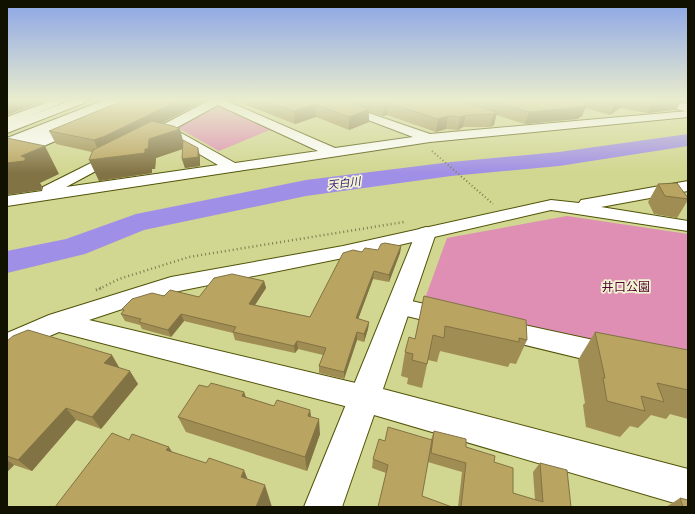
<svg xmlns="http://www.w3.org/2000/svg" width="695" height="514" font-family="Inter,'Noto Sans JP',sans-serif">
	<rect width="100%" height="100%" fill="#d1d690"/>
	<path fill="#de8fb3" d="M211,107H222L272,129L219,151L175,126Z
		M567,216L688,234V362L423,304L447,238Z"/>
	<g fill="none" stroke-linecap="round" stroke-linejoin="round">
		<path fill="#a08fe6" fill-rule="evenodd" d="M688,134V146L559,166L451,176L306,196L144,230L85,254L7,273V251L66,239L136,214L306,180L451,162L559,152Z"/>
		<defs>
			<path id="minor" d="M51,101H67L7,125V117Z
				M208,101H227L335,148L413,137L318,101H334L430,134L688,111V117L430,142L7,206V196L42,191L43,187L117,150L122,151L124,154L122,157L66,187L218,165L165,134L148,142L142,138L143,135ZM218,105L318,151L235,163L174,129Z
				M77,123L81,124L83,127L81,130L46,145L38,151L7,163V154C30,144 52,130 77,123Z
				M688,181V191L601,207L688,221V231L551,210L343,258L174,292L89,320L364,385L374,389L378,398L374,407L364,411L59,332L7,354V333L49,315L171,277L343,246L551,200L579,203L581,200L587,199Z
				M398,298L456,311L460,317L456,323L448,326L390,312L387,306L390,300Z
				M501,320L612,344L621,347L625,355L621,363L612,366L492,337L489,330L492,323Z"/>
			<path id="tertiary" d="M652,101H674L688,104V112L654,103Z
				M426,227L433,229L436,233L383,389L688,469V507L374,415L342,507H304L416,233L419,229Z"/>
			<path id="trunk" d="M69,101H86L84,103L7,133V124Z
				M114,101H131L129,103L7,155V146Z"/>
			<path id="motorway" d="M102,101H119L117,103L7,147V138Z"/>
		</defs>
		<use href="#minor" stroke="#515307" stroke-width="2"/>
		<use href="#tertiary" stroke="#515307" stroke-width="2"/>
		<use href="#trunk" stroke="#515307" stroke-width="2"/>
		<use href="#motorway" stroke="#515307" stroke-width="2"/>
		<path stroke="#7a7d4f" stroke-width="2" stroke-dasharray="1 2.5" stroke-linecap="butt" d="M432,151L493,204"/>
		<path stroke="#7a7d4f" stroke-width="2.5" stroke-dasharray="1 3" stroke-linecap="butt" d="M99,289L119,279L189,257L404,222"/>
		<path stroke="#7a7d4f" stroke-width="3" stroke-dasharray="1 3.5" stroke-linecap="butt" d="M96,290L101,288"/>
		<use href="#minor" fill="#fff" fill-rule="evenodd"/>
		<use href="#tertiary" fill="#fff" fill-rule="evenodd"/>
		<use href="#trunk" fill="#fff" fill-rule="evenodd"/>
		<use href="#motorway" fill="#fff" fill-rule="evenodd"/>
	</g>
	<path fill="#a08d53" d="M122,101H204L162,123L183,140L200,156V166L185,168L182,159L183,149L156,158L155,169H152V173L99,181L92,152L56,144L49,131Z
		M236,101H681L676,110L647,113L620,108L610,115L585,108L582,116L577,119L525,124L496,115L494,125L490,127H463L458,130L446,129L436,132L387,115L383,116L369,112V122L349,130L316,117L295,124Z
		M658,184L688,198V200L677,218L654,214L648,202Z
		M401,246L400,253L389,282L373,279L358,319L369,322L368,329L364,342L357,340L344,379L319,373V366L323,355L298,349L295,353L235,340L233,333L184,321L171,337L142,329L140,325L125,321L121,314L123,311L122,309L164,296L199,297L264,281L266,288L255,305L310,317L362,252L378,250Z
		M424,296L527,340L516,364L510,363L508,367L440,351L437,362L428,360L422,388L407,384L408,378L401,376L405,352L415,339Z
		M595,332L688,350V419L670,414L666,419L651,415L638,428L630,426L620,437L586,427L583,405L585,403L578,360Z
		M7,341L119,367V368L138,384L101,429L76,420L32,471L14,465L7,472Z
		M208,387L244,392L246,397L274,406L310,410L311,417L320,434L307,471L186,432L178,417Z
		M434,431L466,447L494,462L513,493L535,500L533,472L540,463L571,507H458L462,472L428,462L378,507L386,473L372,468L373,459L385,441L431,440Z
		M680,498L688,507H666Z"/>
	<path fill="#827344" d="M7,101H46L7,115Z
		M178,101H204L107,152L100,154L94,140Z
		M617,101H623L620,108L610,115L615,103Z
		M653,101H681L676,110L647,113Z
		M388,103L387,115L383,116L384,104Z
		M315,104L316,117L295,124L294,111Z
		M587,104L582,116L577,119L525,124L529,112Z
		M369,109V122L349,130V117Z
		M497,112L494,125L490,127L493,114Z
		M466,115L463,127L458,130L460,117Z
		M448,116L446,129L436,132L438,119Z
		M180,129L185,148L156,158L155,169H152V173L99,181L89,160L145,149L149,139Z
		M45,146L59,174L40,183L42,186L41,190L7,195V163L21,156Z
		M198,148L200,156V166L185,168L182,159Z
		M401,246L400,253L389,282V275Z
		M374,271L373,279L356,325V318Z
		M264,281L266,288L251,311L249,304Z
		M181,314L184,321L171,337L168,330Z
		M369,322L368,329L364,342V334Z
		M357,332V340L344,379V372Z
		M297,341L298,349L295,353L294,346Z
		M112,355L119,367L112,376L104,363Z
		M130,371L138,384L101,429L92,417Z
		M244,392L249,408L242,396Z
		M66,408L76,420L32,471L18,460Z
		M310,410L312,425L308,416Z
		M319,419L320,434L307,471L305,457Z
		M169,447L184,471L166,450Z
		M7,460L14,465L7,472Z
		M244,470L253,493L241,477Z
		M265,485L272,507H256Z"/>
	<path fill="#baa461" stroke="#827344" d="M122,101H178L101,138L102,137L94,140L49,131Z
		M266,101H348L369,109L349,117L315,104L294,111Z
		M375,101H459L497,112L493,114L466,115L460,117L448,116L438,119L388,103L384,104Z
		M493,101H576L587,104L582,107L529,112Z
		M610,101H617L615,103Z
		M152,121L173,126L180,129L149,139L148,149H145V153L89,160L93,150Z
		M7,138L45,146L21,156L26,158L24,161L7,163Z
		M183,140L198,148V157L182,159Z
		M677,183L688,198V199L665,196L658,184Z
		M385,243L401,246L389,275L374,271L356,318L369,322L364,334L357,332L344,372L319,366L326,348L297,341L294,346L233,332L236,327L181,314L168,330L139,322L141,319L121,314L124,310L122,309L132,299L152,293L164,296L170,290L199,297L214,278L232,274L264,281L249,304L310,317L343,253L353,250L362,252L365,248L378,250L381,244Z
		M424,296L526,320L527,340L519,338V342L445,326L444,338L433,335L427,364L412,360L413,354L405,352L409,337L415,339Z
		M28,330L112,355L104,363L130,371L92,417L66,408L18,460L7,456V341L13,336Z
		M595,332L688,350V390L657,383L664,402L641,396L645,411L607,401L603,378H605Z
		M211,383L244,392L242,396L274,406L277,400L310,410L308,416L319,419L305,457L178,417L199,385L208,387Z
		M388,427L432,440L422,496L452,507H378L388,465L373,459L379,439L385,441Z
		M434,431L466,439V447L495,456L494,462L513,468V493L543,502L540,463L567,470L571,507H461L466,463L431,453Z
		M112,433L129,440L132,434L169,447L166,450L206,463L209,458L244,470L241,477L265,485L256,507H55Z
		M680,498L688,500V507H683Z"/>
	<linearGradient id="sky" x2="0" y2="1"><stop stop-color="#8ba5e7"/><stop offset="0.58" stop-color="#eaedcd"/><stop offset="1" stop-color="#eaedcd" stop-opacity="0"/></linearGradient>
	<rect width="695" height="173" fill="url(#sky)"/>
	<g text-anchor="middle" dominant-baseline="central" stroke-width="3.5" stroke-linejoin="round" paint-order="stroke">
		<g font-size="11" font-style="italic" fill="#371177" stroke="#f0f4d1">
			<text transform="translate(344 183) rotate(-7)">天白川</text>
		</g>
		<g font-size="12" fill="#540032" stroke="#f0f4d1">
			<text x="626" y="286">井口公園</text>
		</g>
	</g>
	<rect width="695" height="514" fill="none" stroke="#111100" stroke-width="16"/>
</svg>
